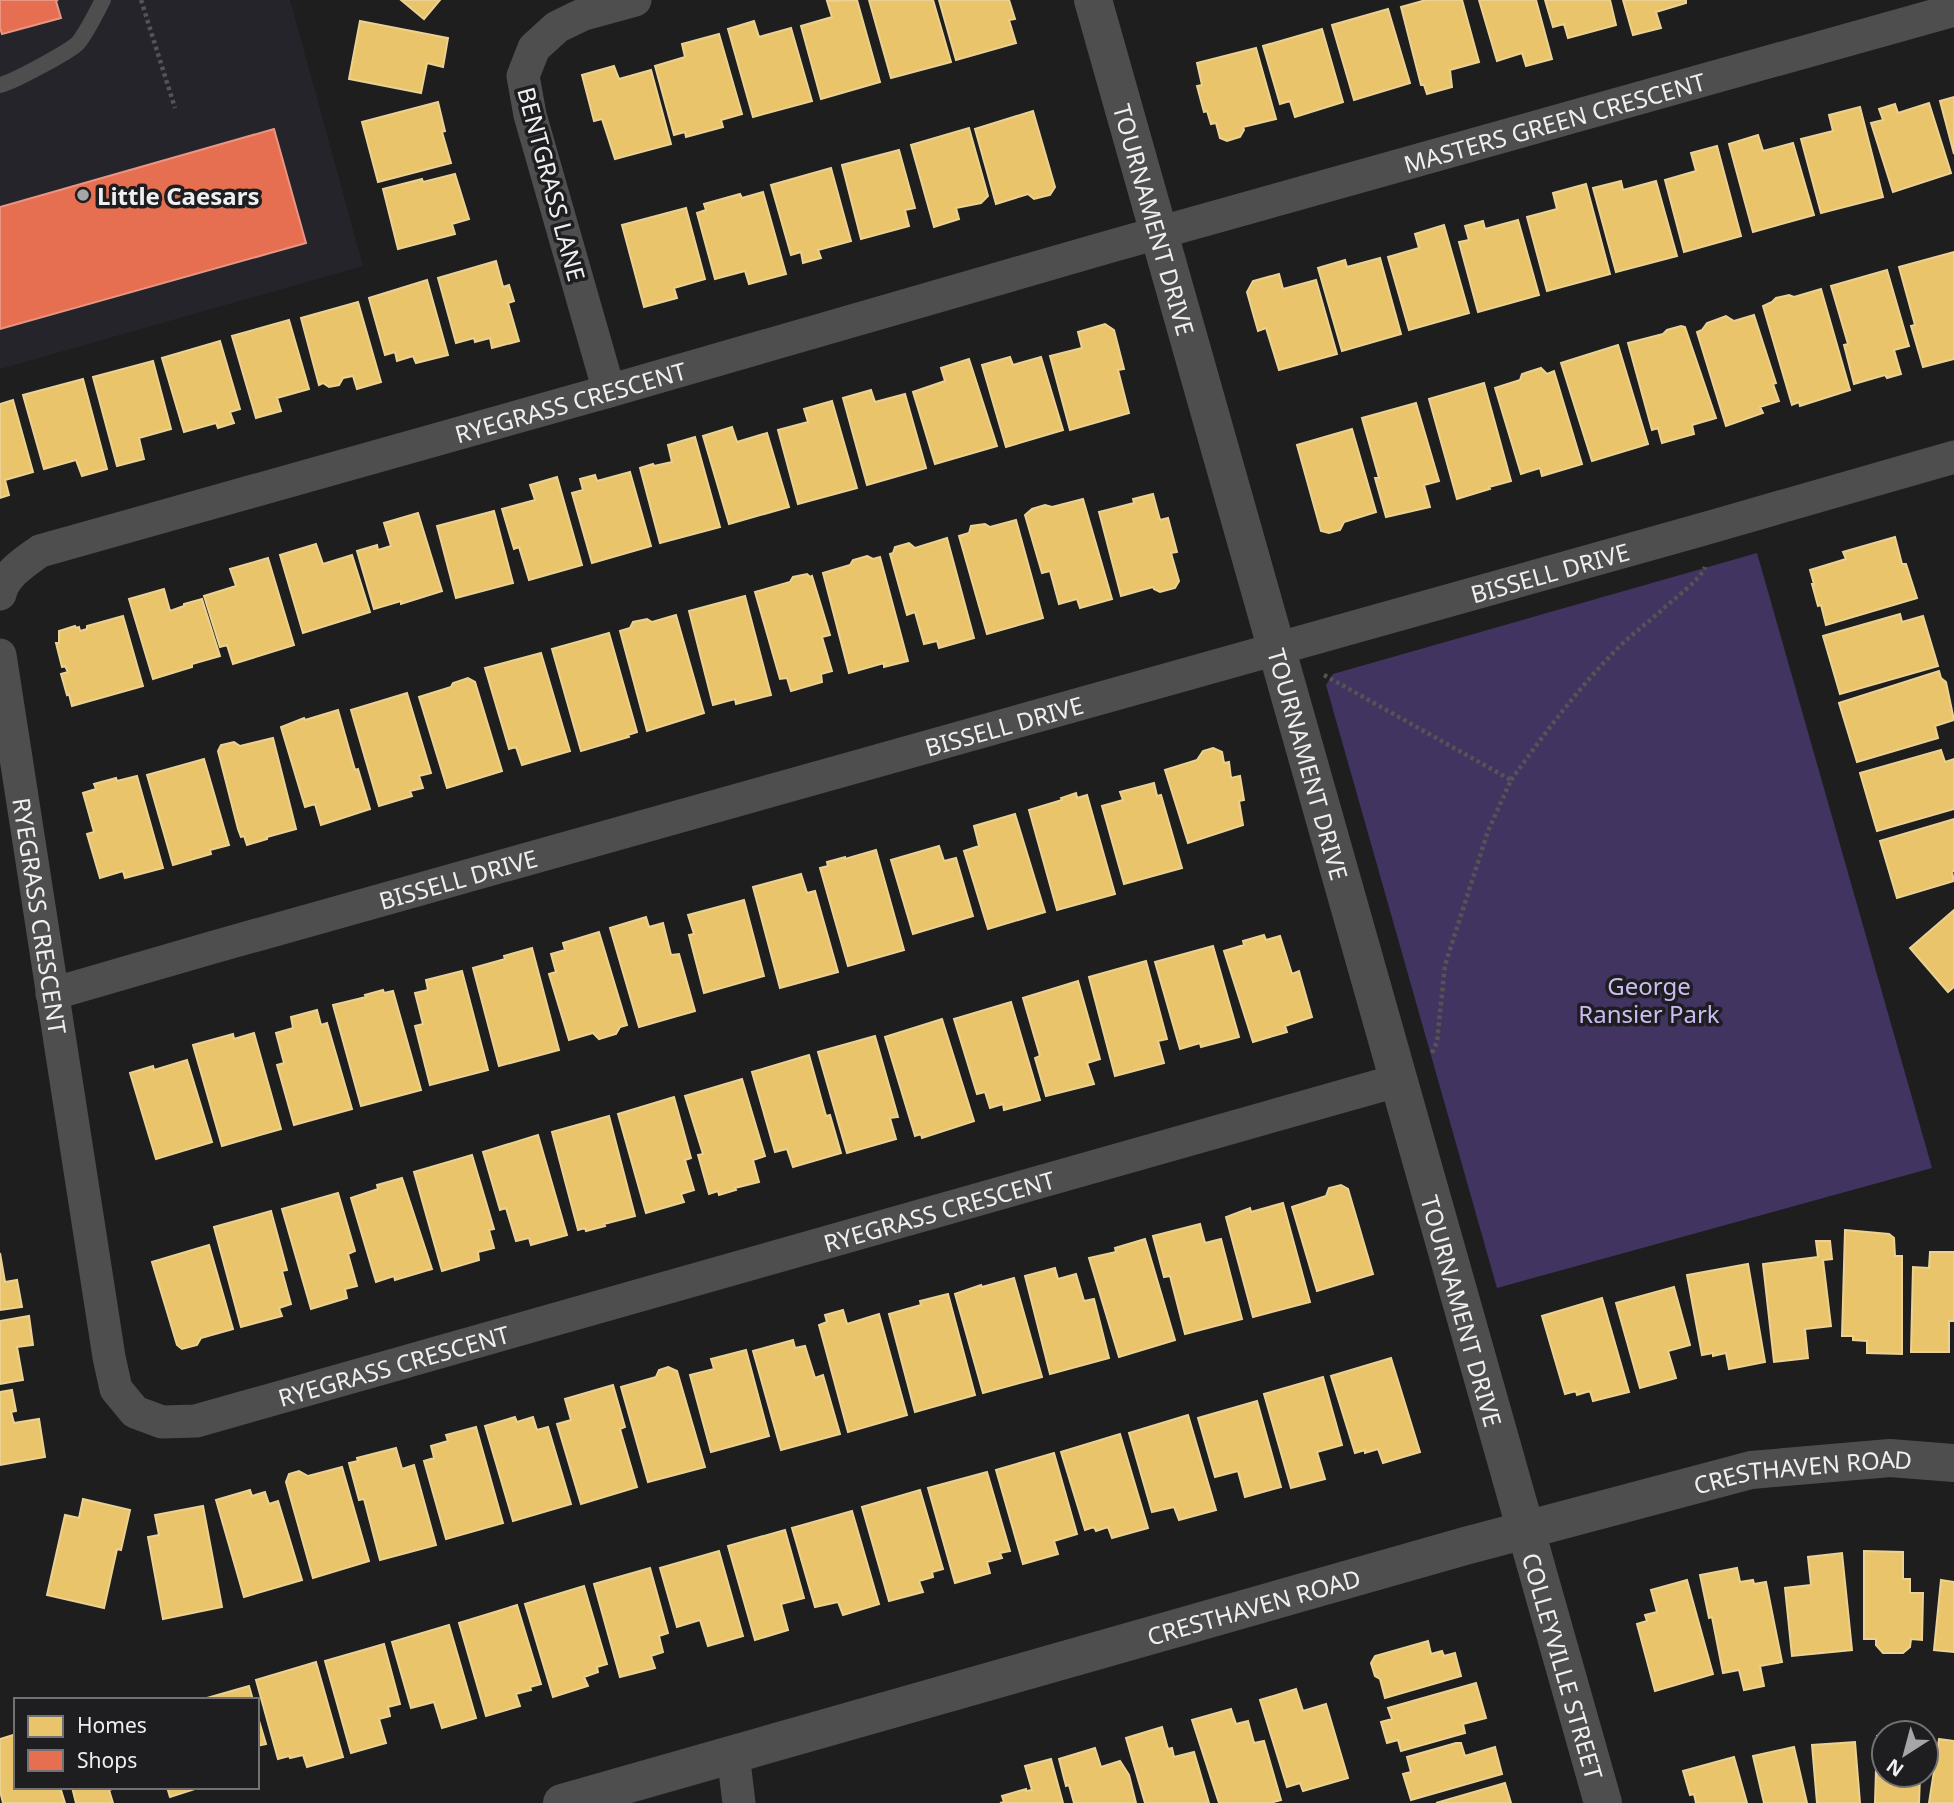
<svg xmlns="http://www.w3.org/2000/svg" width="1954" height="1803" font-family="'Noto Sans',sans-serif">
	<rect width="100%" height="100%" fill="#1e1e1f"/>
	<path fill="#26242b" d="M0,0H290L363,266L0,369Z"/>
	<path fill="#423461" d="M1757,553L1932,1168L1497,1288L1326,685L1333,674Z"/>
	<path fill="#e9c46a" stroke="#ebd192" stroke-width="2" d="M401,0H440L424,19Z
		M857,0L880,82L821,99L801,26L832,17L827,1Z
		M869,0H933L951,62L891,78Z
		M939,0H1009L1015,19L1009,20L1016,43L956,60Z
		M1426,0H1462L1479,62L1450,70L1452,87L1427,94L1424,85H1421L1401,7Z
		M1479,0H1536L1552,59L1526,66L1522,53L1497,61Z
		M1545,0H1610L1616,25L1568,38L1564,24L1553,27Z
		M1623,0H1686V3L1656,12L1661,28L1633,35Z
		M1388,9L1410,83L1354,100L1332,25Z
		M360,21L448,38L443,67L427,63L421,93L349,79Z
		M754,21L759,37L791,28L812,101L753,117L728,29Z
		M1322,29L1343,102L1295,117L1290,101L1280,104L1263,46Z
		M719,34L742,114L721,120L723,127L686,137L685,132L674,135L655,66L685,57L682,44Z
		M1256,48L1276,119L1243,127L1244,130L1240,137L1227,141L1220,138L1216,123L1211,124L1207,111L1204,112L1197,86L1202,85L1197,63Z
		M614,66L619,79L651,70L671,144L615,159L602,119L594,121L582,75Z
		M1954,97V154L1940,101Z
		M438,102L445,131L442,132L451,163L378,182L362,122Z
		M1929,103L1951,173L1893,192L1871,123L1883,120L1879,109L1895,104L1898,113Z
		M1860,107L1883,197L1821,213L1801,139L1833,131L1829,115Z
		M1033,111L1055,187L1050,195L1034,199L1028,194L996,204L975,129Z
		M969,128L988,196L981,203L956,208L959,219L934,227L911,145Z
		M1758,135L1763,151L1793,143L1814,215L1753,232L1729,144Z
		M1717,146L1741,236L1684,252L1665,180L1696,171L1691,153Z
		M899,150L915,208L905,210L909,226L861,239L842,165Z
		M831,168L851,241L818,250L821,258L803,263L801,252L791,255L771,185Z
		M455,174L469,219L452,224L455,234L398,249L383,189L422,179L423,182Z
		M1621,181L1623,190L1656,181L1677,256L1616,272L1593,188Z
		M1586,184L1610,274L1547,291L1527,217L1557,209L1553,193Z
		M763,192L786,274L749,284L745,271L715,279L697,213L706,210L704,204L740,194L742,198Z
		M686,208L705,279L674,288L677,298L644,307L622,225Z
		M1518,220L1539,295L1478,312L1459,242L1469,240L1465,226L1483,221L1485,229Z
		M1444,225L1469,313L1409,330L1388,257L1419,248L1415,234Z
		M1954,252V359L1923,367L1911,326L1915,325L1899,267Z
		M1380,258L1401,334L1342,351L1318,268L1345,260L1347,267Z
		M496,261L503,287L509,285L514,301L508,303L519,341L492,348L490,338L475,342L474,338L456,343L438,278Z
		M1887,270L1909,346L1894,350L1901,374L1887,378L1885,375L1854,384L1844,345L1848,344L1831,286Z
		M1279,274L1283,289L1316,280L1337,354L1279,370L1266,328L1258,331L1247,292L1253,281Z
		M427,280L448,355L416,363L413,356L397,361L395,352L385,355L369,298Z
		M1821,289L1850,390L1800,406L1799,402L1792,405L1763,306L1772,302L1776,298L1789,295L1794,297Z
		M358,302L381,382L357,389L353,376L343,378L339,385L329,387L323,383L319,385L301,318Z
		M1754,315L1776,383L1773,384L1779,401L1760,407L1763,413L1726,426L1697,332L1702,330L1707,323L1726,316L1734,321Z
		M289,320L309,389L277,398L281,411L256,418L232,336Z
		M1105,324L1114,330L1124,369L1118,370L1129,413L1070,430L1050,356L1082,348L1078,332Z
		M1681,326L1685,327L1716,418L1692,425L1694,434L1662,443L1658,428L1652,430L1628,343L1663,334L1667,330Z
		M220,341L240,409L230,412L234,423L218,428L216,423L184,432L162,358Z
		M1618,345L1648,444L1592,461L1561,363Z
		M1010,357L1013,365L1041,357L1063,430L1006,447L982,365Z
		M969,359L997,446L935,464L913,392L945,381L941,368Z
		M153,361L171,429L139,438L144,459L117,466L93,377Z
		M1541,368L1547,374L1554,371L1582,464L1542,476L1540,468L1521,474L1495,388L1520,380L1522,374Z
		M83,379L107,469L82,476L76,460L44,469L23,395Z
		M1484,383L1511,481L1489,487L1490,489L1457,499L1429,399Z
		M871,390L875,402L905,394L926,468L867,485L843,398Z
		M13,400L33,472L5,480L9,495L0,498V404Z
		M832,401L857,488L798,504L778,430L808,422L804,409Z
		M1416,403L1439,481L1424,485L1430,507L1386,517L1375,478H1379L1362,418Z
		M732,427L737,442L767,433L789,507L729,524L703,436Z
		M1352,429L1376,512L1344,522L1340,530L1329,533L1321,531L1297,445Z
		M695,437L720,527L660,543L640,468L653,464L654,466L672,462L668,445Z
		M630,472L651,546L592,563L572,493L583,490L580,479L595,475L597,481Z
		M557,477L582,565L529,580L519,547L514,549L502,509L535,500L530,485Z
		M1153,494L1160,520L1168,518L1177,552L1171,553L1179,581L1175,588L1160,592L1154,589L1153,587L1121,596L1099,512L1134,503L1133,499Z
		M1083,499L1112,599L1080,608L1077,599L1059,604L1050,571L1042,573L1025,515L1032,509L1045,505L1052,507Z
		M494,511L513,583L456,598L437,526Z
		M418,513L442,591L401,604V601L374,609L357,551L377,545L378,550L391,546L384,523Z
		M1016,520L1043,618L987,634L959,536L969,533L971,526L985,524L990,527Z
		M1895,537L1902,564H1906L1917,598L1826,625L1821,605L1818,606L1812,584H1814L1810,570L1846,559L1843,552Z
		M947,538L974,638L939,648L937,641L924,644L915,612L907,615L890,554L893,553L895,547L909,543L915,548Z
		M316,544L323,564L352,555L370,612L303,633L280,555Z
		M867,556L873,559L880,557L908,661L884,667V663L849,673L823,573L850,565L853,560Z
		M268,558L294,645L233,664L227,645L220,647L204,596L236,586L230,569Z
		M807,574L810,577L812,576L830,635L822,637L832,671L821,674L822,682L791,691L787,678L780,679L755,592L790,582L793,577Z
		M164,589L170,611L184,606V604L202,599L220,656L192,664V667L153,679L129,599Z
		M745,596L771,695L736,704L735,699L713,705L689,611Z
		M1900,614L1902,622L1923,616L1938,666L1840,694L1823,636Z
		M676,615L704,713L647,731L620,631L630,628L633,622L647,619L652,622Z
		M123,616L143,686L72,706L69,694L67,695L61,674L68,672L65,666L62,667L56,643H59V631L75,626L76,628L79,627L80,631L87,629V626Z
		M609,633L637,732L628,735L629,737L581,751L552,649Z
		M541,653L570,751L522,765L516,747L509,749L485,668Z
		M1939,671L1941,678L1946,682L1954,720L1935,726L1938,738L1857,762L1839,703Z
		M468,678L475,682L502,771L447,788L419,697L451,687L453,683Z
		M407,693L431,773L419,776L423,788L410,791L412,796L379,806L351,710Z
		M338,710L355,770L358,769L370,809L321,825L315,804L305,807L281,727L304,718L305,720Z
		M273,738L296,829L267,837V839L247,845L244,836L241,837L238,829L218,751L221,745L234,742L240,746Z
		M1213,748L1222,752L1224,763L1229,762L1231,778L1240,776L1244,800L1239,801L1243,825L1188,843L1165,770L1197,760L1203,751Z
		M1941,750L1945,762L1954,759V809L1877,831L1860,773Z
		M204,759L229,845L210,850L211,854L173,865L147,775Z
		M137,776L163,868L125,878L123,871L100,878L87,834L94,832L83,793L96,789L94,784L116,778L117,781Z
		M1154,783L1157,796L1161,795L1182,868L1124,884L1102,806L1123,800L1120,792Z
		M1076,793L1077,798L1087,795L1115,894L1057,910L1029,810L1062,800L1061,798Z
		M1015,814L1045,912L988,929L964,851L979,846L974,826Z
		M1954,819V871L1952,872L1954,881L1897,898L1880,841Z
		M939,846L944,861L956,858L973,916L913,934L891,860Z
		M876,850L904,950L848,966L820,868L828,866L827,862L845,857V859Z
		M801,874L807,893L815,891L838,972L780,988L753,887Z
		M744,900L764,976L704,993L689,935L694,934L688,915Z
		M1954,910V987L1948,992L1910,948Z
		M646,917L649,927L663,923L671,955L679,954L695,1011L639,1027L610,928Z
		M599,932L627,1025L620,1027L616,1034L599,1039L593,1033L569,1040L549,974L556,972L551,954L565,950L563,943Z
		M1264,935L1266,940L1280,936L1292,974L1299,971L1312,1017L1285,1026L1287,1032L1253,1042L1224,951L1244,945L1243,941Z
		M1213,946L1239,1037L1201,1047L1200,1043L1180,1049L1155,962Z
		M532,948L559,1050L499,1066L473,968L505,959L504,956Z
		M1146,961L1167,1039L1158,1041L1164,1063L1115,1076L1089,977Z
		M462,971L488,1070L430,1085L415,1026L423,1024L415,993L428,990L426,980Z
		M1078,981L1100,1059L1087,1063L1094,1084L1046,1096L1035,1058L1040,1056L1023,998Z
		M383,990L384,993L393,991L421,1090L361,1106L333,1005L366,997L365,995Z
		M1011,1002L1040,1100L1004,1110L1003,1104L990,1108L985,1092L977,1094L954,1019Z
		M317,1010L321,1025L327,1023L352,1109L294,1125L277,1065L284,1063L276,1033L293,1028L291,1017Z
		M942,1019L974,1121L922,1138L921,1134L915,1136L885,1037Z
		M254,1033L281,1129L222,1146L193,1045L233,1034L234,1039Z
		M875,1036L898,1117L890,1118L896,1139L847,1153L818,1052Z
		M809,1055L826,1116L830,1115L841,1153L793,1167L787,1149L775,1152L752,1072Z
		M187,1060L212,1142L156,1159L130,1073L153,1066L154,1070Z
		M742,1079L765,1156L753,1160L759,1182L735,1188L736,1190L719,1195L718,1191L709,1194L698,1155L703,1154L685,1096Z
		M674,1097L691,1158L685,1160L694,1190L681,1194L684,1202L646,1213L618,1114Z
		M609,1116L635,1216L604,1224L605,1226L586,1231L585,1228L578,1230L552,1132Z
		M538,1135L567,1235L531,1245L529,1238L516,1241L506,1208L500,1210L483,1152Z
		M472,1155L494,1229L489,1230L494,1248L478,1252L479,1260L442,1271L414,1172Z
		M402,1178L432,1269L395,1280L394,1276L376,1282L351,1198L378,1189L377,1185Z
		M1341,1185L1348,1189L1373,1274L1317,1291L1292,1207L1326,1196L1329,1188Z
		M338,1193L355,1251L348,1254L357,1286L345,1289L347,1298L311,1309L282,1209Z
		M1283,1203L1310,1302L1253,1317L1226,1217L1250,1208L1251,1212Z
		M271,1211L287,1270L282,1271L291,1304L279,1308L282,1316L241,1327L214,1227Z
		M1200,1224L1205,1243L1221,1239L1242,1319L1185,1334L1170,1276L1164,1277L1153,1236Z
		M1845,1230L1889,1234L1894,1238L1895,1256H1902V1354L1867,1353V1341L1853,1340V1336H1842Z
		M1145,1239L1175,1340L1119,1357L1089,1258L1116,1252L1115,1248Z
		M1816,1241H1830L1832,1259L1823,1260L1831,1326L1805,1329L1808,1358L1774,1362L1763,1264L1818,1257Z
		M209,1245L233,1329L201,1338L197,1345L182,1349L177,1345L152,1262Z
		M1930,1252H1954V1321H1949V1352H1911L1913,1267L1929,1268Z
		M0,1253L5,1282L17,1280L22,1307L0,1310Z
		M1748,1264L1765,1362L1729,1369L1726,1353L1713,1356V1353L1702,1355L1687,1275Z
		M1055,1268L1058,1279L1076,1274L1084,1301L1094,1299L1109,1358L1050,1374L1025,1276Z
		M1014,1278L1042,1377L983,1393L955,1294L981,1285L982,1287Z
		M1674,1287L1690,1345L1668,1351L1676,1378L1640,1388L1616,1303Z
		M948,1294L975,1395L915,1412L889,1314L921,1305L920,1301Z
		M1602,1298L1629,1392L1593,1401L1590,1391L1577,1395L1576,1391L1565,1394L1542,1316Z
		M843,1310L847,1324L879,1314L907,1415L848,1432L819,1325L827,1322L825,1315Z
		M29,1316L33,1345L17,1347L23,1380L0,1384V1321Z
		M793,1340L795,1348L805,1346L815,1378L823,1375L840,1434L781,1450L753,1351Z
		M746,1350L769,1436L711,1452L690,1375L714,1369L711,1359Z
		M1391,1358L1420,1452L1383,1463L1378,1449L1365,1453V1450L1355,1453L1331,1376Z
		M668,1367L677,1371L705,1467L648,1482L621,1387L656,1377L659,1370Z
		M1323,1377L1342,1445L1317,1452L1325,1479L1291,1488L1264,1394Z
		M613,1385L625,1427L620,1429L637,1487L581,1504L557,1424L571,1420L565,1399Z
		M12,1390L16,1411L11,1412L14,1423L39,1419L45,1457L0,1465V1392Z
		M1257,1401L1281,1487L1245,1497L1238,1471L1215,1477L1198,1418Z
		M1188,1415L1216,1510L1179,1520L1174,1507L1152,1512L1129,1433Z
		M515,1417L517,1422L533,1417L537,1430L548,1427L571,1504L513,1521L485,1426Z
		M476,1427L503,1523L446,1539L424,1461L434,1458L431,1446L448,1441L446,1435Z
		M1120,1434L1148,1528L1112,1538L1108,1527L1096,1531L1094,1527L1085,1530L1061,1452Z
		M396,1448L402,1469L414,1465L436,1545L380,1560L364,1499L359,1500L349,1463L358,1461L357,1458Z
		M1054,1453L1077,1534L1054,1541L1058,1554L1023,1564L996,1470Z
		M342,1467L369,1561L313,1578L286,1482L289,1474L299,1471L308,1476Z
		M987,1472L1010,1551L1000,1553L1002,1558L987,1562L990,1573L955,1583L928,1488Z
		M250,1490L252,1496L265,1492L269,1504L278,1501L302,1580L244,1597L216,1500Z
		M920,1490L943,1569L932,1572L933,1577L919,1581L923,1592L889,1601L862,1507Z
		M83,1499L130,1510L121,1550L117,1549L104,1608L47,1595L65,1515L79,1518Z
		M203,1506L222,1607L163,1619L148,1537L159,1535L155,1515Z
		M852,1511L879,1604L843,1615L838,1602L815,1607L792,1528Z
		M785,1530L804,1598L781,1604L788,1630L755,1640L728,1546Z
		M719,1551L743,1636L708,1646L700,1620L677,1627L660,1568Z
		M1864,1551L1903,1552V1579H1910V1593H1923L1922,1640L1911,1639L1910,1647L1903,1653H1883L1876,1645V1639H1864Z
		M1842,1553L1852,1650L1792,1656L1785,1588L1811,1585L1808,1557Z
		M650,1568L668,1633L659,1636L663,1652L651,1656L655,1668L620,1677L594,1584Z
		M1737,1568L1740,1582L1753,1580L1754,1584L1766,1582L1782,1662L1760,1666L1764,1686L1744,1690L1739,1670L1723,1673L1712,1617L1709,1618L1700,1575Z
		M1687,1580L1713,1674L1655,1691L1637,1624L1647,1621L1645,1615L1657,1612L1651,1590Z
		M1941,1580L1954,1582V1652L1934,1650Z
		M584,1586L607,1664L597,1667L598,1672L584,1677L588,1686L553,1697L525,1604Z
		M517,1605L541,1684L530,1687L531,1690L516,1694L520,1706L486,1716L459,1623Z
		M449,1625L476,1718L442,1728L434,1702L411,1708L392,1642Z
		M1428,1641L1431,1654L1442,1651L1444,1656L1455,1653L1461,1676L1385,1698L1380,1679L1375,1676L1371,1663L1375,1656Z
		M384,1644L400,1704L388,1707L390,1716L379,1719L386,1743L351,1753L325,1661Z
		M316,1662L343,1757L307,1767L303,1755L290,1758L289,1756L278,1759L256,1680Z
		M1476,1683L1486,1718L1463,1724L1465,1733L1401,1751L1398,1740L1387,1743L1381,1722L1392,1719L1388,1708Z
		M249,1686L253,1700H200Z
		M1296,1689L1303,1711L1326,1704L1348,1778L1303,1791L1300,1783L1287,1787L1260,1700Z
		M1231,1709L1236,1724L1248,1721L1254,1743L1264,1741L1281,1800L1270,1803H1219L1192,1720Z
		M257,1714L266,1744L257,1746Z
		M1162,1727L1168,1749L1172,1748L1174,1757L1194,1752L1209,1803H1145L1126,1738Z
		M16,1734V1787H60L65,1803H3L0,1791V1739Z
		M1877,1736H1884V1775H1920L1919,1803H1875Z
		M1939,1739L1954,1741V1803H1929Z
		M1855,1742L1860,1803H1817L1812,1745Z
		M1456,1743H1461L1465,1756L1495,1747L1502,1774L1411,1800L1403,1774L1411,1772L1407,1757Z
		M1794,1747L1807,1803H1764L1753,1756Z
		M1095,1748L1101,1767L1120,1761L1129,1775L1136,1803H1074L1069,1785L1066,1786L1059,1759Z
		M1734,1757L1747,1803H1696L1694,1794L1690,1795L1683,1771Z
		M1051,1759L1063,1803H1000L1004,1802L1002,1796L1026,1789V1791L1032,1790L1025,1766Z
		M1505,1783L1511,1803H1436Z
		M72,1787H118L109,1790L113,1803H76Z
		M167,1787H201L170,1797Z"/>
	<path fill="#e76f51" stroke="#e99581" stroke-width="2" d="M0,0H58L56,1L61,18L2,34L0,28Z
		M274,129L306,243L0,329V207Z"/>
	<g fill="none" stroke-linecap="round" stroke-linejoin="round">
		<path stroke="#545455" stroke-width="4.5" stroke-dasharray="3.5 3.5" stroke-linecap="butt" d="M141,0L175,108
			M1324,675L1511,780L1488,831L1445,965L1437,1042L1431,1055
			M1511,780C1545,733 1578,688 1619,647C1633,633 1649,622 1664,608C1675,598 1700,580 1705,567"/>
		<path stroke="#4e4e4f" stroke-width="16" d="M0,85C13,82 69,52 78,43C87,32 96,13 103,0"/>
		<g stroke="#4e4e4f" stroke-width="33">
			<path d="M609,391L530,115L523,76L534,48L557,27L584,14L635,0"/>
			<path id="s1" d="M0,594C4,575 25,562 40,551L609,391L1115,245L1954,10"/>
			<path id="s2" d="M0,655L109,1357L116,1389L135,1412L162,1422L196,1421L1396,1081"/>
			<path id="s3" d="M52,994L214,947L1700,530L1954,457"/>
			<path d="M733,1754L739,1803"/>
		</g>
		<g stroke="#4e4e4f" stroke-width="38">
			<path id="s4" d="M1093,0C1158,236 1227,471 1293,707C1395,1072 1497,1438 1603,1803"/>
			<path id="s5" d="M562,1803L1465,1546L1751,1470L1890,1458L1954,1463"/>
		</g>
	</g>
	<circle fill="#a6a6a8" stroke="#1e1d20" stroke-width="2.5" cx="83" cy="195" r="7"/>
	<g text-anchor="middle" dominant-baseline="central" stroke-width="7" stroke-linejoin="round" paint-order="stroke">
		<g font-size="24" fill="#efeff1" stroke="#1e1d20">
			<text stroke="none"><textPath href="#s1" startOffset="1634">MASTERS GREEN CRESCENT</textPath></text>
			<text transform="translate(552 184) rotate(75)">BENTGRASS LANE</text>
			<text stroke="none"><textPath href="#s4" startOffset="228">TOURNAMENT DRIVE</textPath></text>
			<text stroke="none"><textPath href="#s1" startOffset="611">RYEGRASS CRESCENT</textPath></text>
			<text stroke="none"><textPath href="#s3" startOffset="1556">BISSELL DRIVE</textPath></text>
			<text stroke="none"><textPath href="#s3" startOffset="989">BISSELL DRIVE</textPath></text>
			<text stroke="none"><textPath href="#s4" startOffset="794">TOURNAMENT DRIVE</textPath></text>
			<text stroke="none"><textPath href="#s3" startOffset="422">BISSELL DRIVE</textPath></text>
			<text stroke="none"><textPath href="#s2" startOffset="264">RYEGRASS CRESCENT</textPath></text>
			<text stroke="none"><textPath href="#s2" startOffset="1608">RYEGRASS CRESCENT</textPath></text>
			<text stroke="none"><textPath href="#s4" startOffset="1362">TOURNAMENT DRIVE</textPath></text>
			<text stroke="none"><textPath href="#s2" startOffset="1041">RYEGRASS CRESCENT</textPath></text>
			<text stroke="none"><textPath href="#s5" startOffset="1286">CRESTHAVEN ROAD</textPath></text>
			<text stroke="none"><textPath href="#s5" startOffset="719">CRESTHAVEN ROAD</textPath></text>
			<text stroke="none"><textPath href="#s4" startOffset="1731">COLLEYVILLE STREET</textPath></text>
		</g>
		<g font-size="24" font-weight="bold" fill="#efeff1" stroke="#1e1d20" text-anchor="start">
			<text x="97" y="195">Little Caesars</text>
		</g>
		<g font-size="24" fill="#cbbcf3" stroke="#1e1d20">
			<text x="1649" y="985">George<tspan x="1649" dy="28">Ransier Park</tspan></text>
		</g>
	</g>
	<rect x="14" y="1698" width="245" height="91" fill="#1e1d20" stroke="#727174" stroke-width="2"/>
	<rect x="28" y="1716" width="35" height="21" fill="#e9c46a" stroke="#727174" stroke-width="2"/>
	<text x="77" y="1733" font-size="21" fill="#efeff1">Homes</text>
	<rect x="28" y="1750" width="35" height="21" fill="#e76f51" stroke="#727174" stroke-width="2"/>
	<text x="77" y="1768" font-size="21" fill="#efeff1">Shops</text>
	<g transform="translate(1905 1754) rotate(216)"><circle r="33" fill="#1e1d20" stroke="#727174" stroke-width="2"/>
	<path d="M0-5L12 26L0 18L-12 26Z" fill="#a6a6a8"/>
	<text y="-10" font-size="19" font-weight="bold" text-anchor="middle" fill="#efeff1">N</text>
	</g>
</svg>
